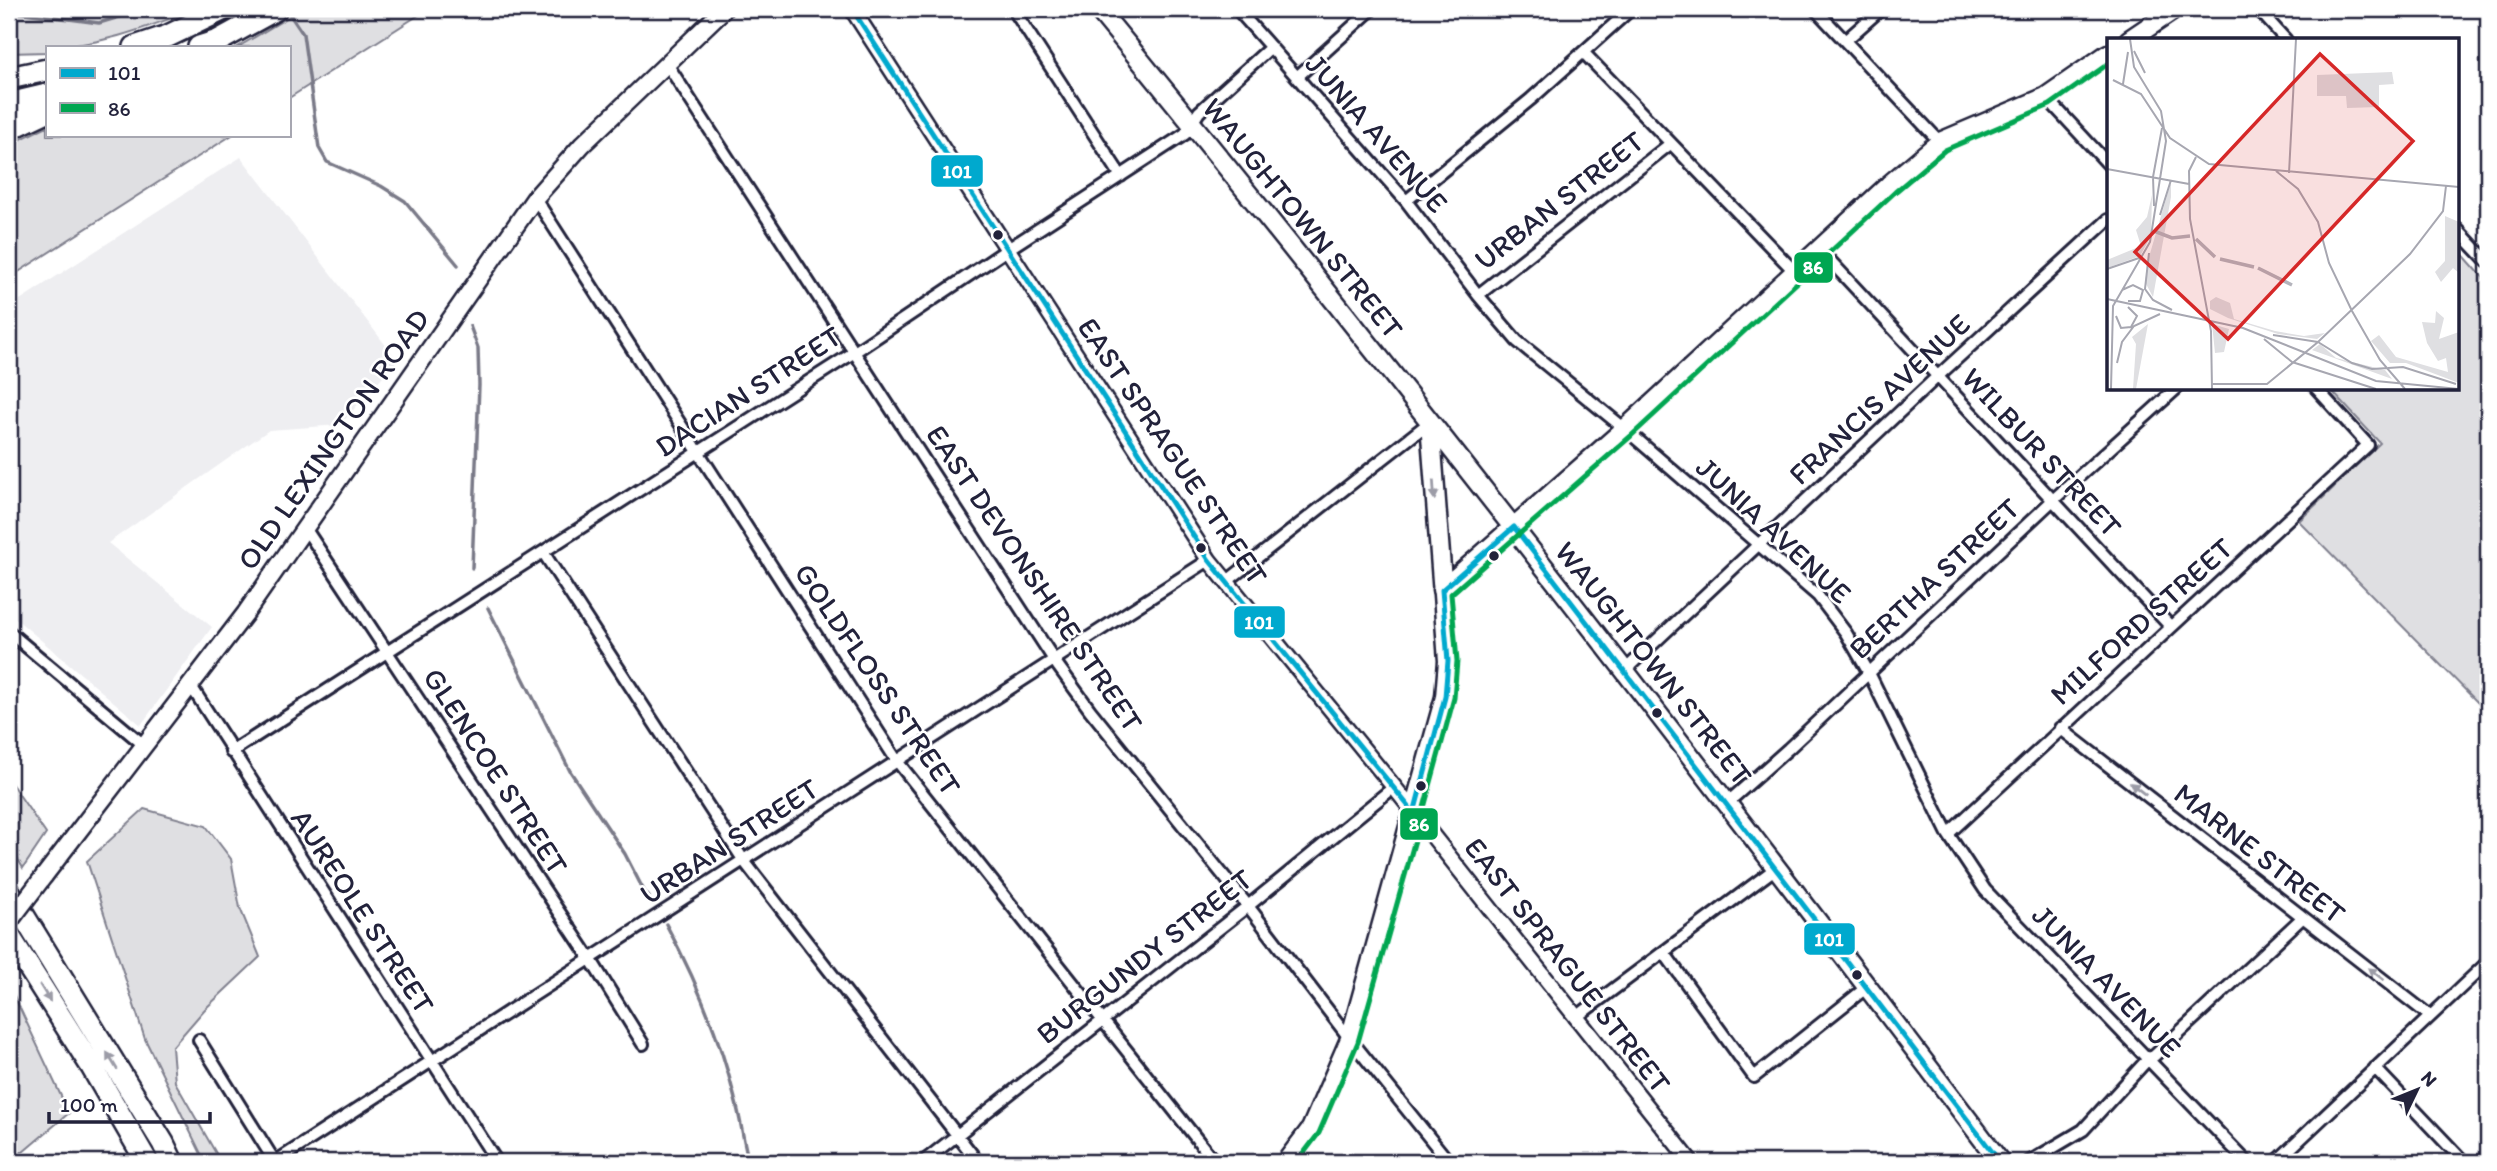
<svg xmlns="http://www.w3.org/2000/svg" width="2497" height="1171" font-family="Itim,sans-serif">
	<rect width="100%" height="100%" fill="#fff"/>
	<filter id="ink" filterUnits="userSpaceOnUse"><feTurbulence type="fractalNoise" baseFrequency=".0143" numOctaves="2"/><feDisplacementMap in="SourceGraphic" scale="14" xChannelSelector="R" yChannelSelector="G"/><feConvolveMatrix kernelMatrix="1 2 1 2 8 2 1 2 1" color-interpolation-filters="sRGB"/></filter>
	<g filter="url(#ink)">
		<path fill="#eeeef1" d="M241,157L397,360L340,425L269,430L108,543L212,627L141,725L9,613V307Z"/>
		<path fill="#dfdfe2" stroke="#80808e" stroke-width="2" d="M9,9H196C148,27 98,47 47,47V52L9,53Z
			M302,9H428L289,98V47H238Z
			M47,126V135H232L9,278V145Z
			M2457,248L2488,283V713L2299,521L2380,443L2330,389L2457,388Z
			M9,780L46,834L23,868L9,844Z
			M144,809L206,826L231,859L240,908L260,957L204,1010L172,1047L175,1082L221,1162H205L145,1039L87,861Z
			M9,985L69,1113L23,1152L9,1153Z"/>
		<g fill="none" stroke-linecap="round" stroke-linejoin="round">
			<path stroke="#7a7a88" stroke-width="3.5" d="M286,9L303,34L319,148L327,162L381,186L405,201L458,265
				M9,11L99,23L146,9
				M470,326L478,348L479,385L472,568
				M488,608L570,771L625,854L644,891L649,897
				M666,924C696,980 720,1037 735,1099C741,1120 743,1141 749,1162"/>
			<defs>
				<path id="minor" d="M1013,9L1121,176
					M1237,9L1406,201L1478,295L1517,341L1625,429L1818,596L1846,633L1869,673L1948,834L1985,890L2247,1162
					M1815,9L1940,142
					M2258,9L2286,40
					M1845,41L1881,9
					M1584,53L1795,272
					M667,64L1058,666L1090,710L1248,906L1350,1039L1449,1162
					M1297,77L1372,9
					M2046,97L2108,164
					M535,198L897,761L1215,1162
					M1406,201L1531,99L1631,9
					M2457,229L2488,262
					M1820,250L2170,626
					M1478,295L1670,144
					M305,528L591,960L643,1044
					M543,552L744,861L978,1162
					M1226,582L1430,422
					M9,632L145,746
					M1623,672L1938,376L2108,220
					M191,686L497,1162
					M2060,728L2430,1016
					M231,752L853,353L1008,249L1185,134L1199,112L1271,47
					M1726,804L1788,749L2053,500L2177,388
					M1948,834L2368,445L2316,388
					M1665,954L1754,1077L1867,987
					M1575,1018L1776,868
					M199,1040L275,1162
					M2375,1068L2464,1162
					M275,1162L1209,560
					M923,1162L1248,906L1394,787
					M2029,1162L2083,1130L2149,1058L2154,1056L2302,918
					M2276,1162L2488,962"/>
				<path id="tertiary" d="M852,9L1209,560L1394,787L1691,1162"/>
				<path id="secondary" d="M44,876L245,614L535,198L582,145L724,9"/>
				<path id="primary" d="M1098,9C1408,386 1706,773 2000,1162
					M2129,40L2175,9
					M1442,590L1625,429L1889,185L1940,142L2046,97L2108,54
					M1286,1162L1311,1129L1350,1039L1445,697L1448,661L1430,422"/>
				<path id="motorway" d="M135,47L168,36L224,9
					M199,47L218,41L276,9
					M9,78L47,70
					M9,104L47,95
					M9,129L47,111
					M9,892L163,1143L172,1162
					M9,936L92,1067L147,1162"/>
			</defs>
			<use href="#minor" stroke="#22223b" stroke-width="16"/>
			<use href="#tertiary" stroke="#22223b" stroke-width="19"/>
			<use href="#secondary" stroke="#22223b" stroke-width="21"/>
			<use href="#primary" stroke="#22223b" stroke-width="23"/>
			<use href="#motorway" stroke="#22223b" stroke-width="26"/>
			<use href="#minor" stroke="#fff" stroke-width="10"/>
			<use href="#tertiary" stroke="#fff" stroke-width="14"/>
			<use href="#secondary" stroke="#fff" stroke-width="16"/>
			<use href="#primary" stroke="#fff" stroke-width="18"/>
			<use href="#motorway" stroke="#fff" stroke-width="21"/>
			<defs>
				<path id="secondary-bridge" d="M9,922L44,876"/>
			</defs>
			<use href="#secondary-bridge" stroke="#22223b" stroke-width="21" stroke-linecap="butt"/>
			<use href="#secondary-bridge" stroke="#fff" stroke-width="16"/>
			<defs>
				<path id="bus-1" d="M852,9L1209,560L1414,813
					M1414,813L1445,697L1448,661L1442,590L1514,527L2000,1162"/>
				<path id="bus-2" d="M1297,1162L1319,1133L1358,1042L1422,815L1454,698L1457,661L1451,594L1631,436L1895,192L1945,150L2050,105L2108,64"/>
			</defs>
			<use href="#bus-1" stroke="#fff" stroke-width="10"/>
			<use href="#bus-2" stroke="#fff" stroke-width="10"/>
			<use href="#bus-1" stroke="#00a9ce" stroke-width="5"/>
			<use href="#bus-2" stroke="#00a651" stroke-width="5"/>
		</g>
		<defs><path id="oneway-solid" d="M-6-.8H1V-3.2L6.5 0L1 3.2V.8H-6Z" transform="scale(1.75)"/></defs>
		<g fill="#9c9ca7">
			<use href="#oneway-solid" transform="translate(1434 490) rotate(86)"/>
			<use href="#oneway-solid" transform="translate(2138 789) rotate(-142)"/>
			<use href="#oneway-solid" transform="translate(2376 974) rotate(-143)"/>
			<use href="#oneway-solid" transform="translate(45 993) rotate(58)"/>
			<use href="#oneway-solid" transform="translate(112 1061) rotate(-121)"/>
		</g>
	</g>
	<g fill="#22223b" stroke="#fff" stroke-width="2.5">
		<circle cx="998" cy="235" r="6"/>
		<circle cx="1201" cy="548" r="6"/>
		<circle cx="1494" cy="556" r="6"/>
		<circle cx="1657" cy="713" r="6"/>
		<circle cx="1421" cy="786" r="6"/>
		<circle cx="1857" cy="975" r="6"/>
	</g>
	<g text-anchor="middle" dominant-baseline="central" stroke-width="5" stroke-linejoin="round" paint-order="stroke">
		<g font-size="30" fill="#22223b" stroke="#fff">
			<text transform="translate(1377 133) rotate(49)">JUNIA AVENUE</text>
			<text transform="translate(1559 200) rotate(-38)">URBAN STREET</text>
			<text transform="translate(1303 218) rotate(51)">WAUGHTOWN STREET</text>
			<text transform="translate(748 391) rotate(-33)">DACIAN STREET</text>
			<text transform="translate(1879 399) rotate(-43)">FRANCIS AVENUE</text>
			<text transform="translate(333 439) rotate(-55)">OLD LEXINGTON ROAD</text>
			<text transform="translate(1173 451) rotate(56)">EAST SPRAGUE STREET</text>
			<text transform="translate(2042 452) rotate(47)">WILBUR STREET</text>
			<text transform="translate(1774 530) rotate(43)">JUNIA AVENUE</text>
			<text transform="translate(1035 578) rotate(56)">EAST DEVONSHIRE STREET</text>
			<text transform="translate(1934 578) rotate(-43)">BERTHA STREET</text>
			<text transform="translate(2141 621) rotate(-42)">MILFORD STREET</text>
			<text transform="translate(1654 663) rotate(52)">WAUGHTOWN STREET</text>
			<text transform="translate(878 679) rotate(56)">GOLDFLOSS STREET</text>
			<text transform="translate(496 771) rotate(57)">GLENCOE STREET</text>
			<text transform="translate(729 841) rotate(-33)">URBAN STREET</text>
			<text transform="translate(2260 853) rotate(38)">MARNE STREET</text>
			<text transform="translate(363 911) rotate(57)">AUREOLE STREET</text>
			<text transform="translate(1144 956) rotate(-38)">BURGUNDY STREET</text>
			<text transform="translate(1568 965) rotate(52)">EAST SPRAGUE STREET</text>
			<text transform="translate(2107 981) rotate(46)">JUNIA AVENUE</text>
		</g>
	</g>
	<g transform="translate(2107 38)">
		<rect width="352" height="352" fill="#fff"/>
		<path d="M285,34L287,46L272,47V69L240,70L239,58H210V37ZM64,144V159L46,259L38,244L42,219ZM45,157L44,198L33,218L0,230V222L34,208L29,192L40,179ZM338,178L352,184V235L346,230L334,244L328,234L338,223ZM109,259L123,265L127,281L168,293L197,298L218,295L210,301L171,296L121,280L103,271V263ZM329,273L337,280L332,301L352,294V345L299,325H283L264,303L272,297L289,319L341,334L339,320L331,323L320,305L315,284L328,285ZM41,286L29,351H26L29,306L25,299ZM105,286L122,291L117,314L108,315ZM213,306L229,320L278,332L285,341L205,312Z" fill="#dfdfe2"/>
		<path fill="none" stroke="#b4b4bc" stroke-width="3.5" d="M47,193L65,200L83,198M89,201L108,219M113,221L147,229M151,230L185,247"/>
		<path fill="none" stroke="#a7a7b1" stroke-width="2" d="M27,13L38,35M6,42L34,56L63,100L102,126L352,149M16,46L21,14M89,119L82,133L83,181L104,293L105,351M0,131L82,146M169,133L191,151L211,184L222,225L245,273L273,322L298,351M182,135L189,1M46,139L55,90M46,139L47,168M53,177L64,142M42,215L38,251L46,262L65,272M0,231L32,220M15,252L26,247L36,252L33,263H21M0,261L136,290L269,343L352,351M9,278L14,290L24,289L30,278L21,269M166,297L211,304M157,301L185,324M211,304L245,325L265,331L281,330M185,324L269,351M10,325L15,304L27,288L53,276M281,330L296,329L349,346M105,346H160L211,304L303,216L336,173L339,148M4,351L6,268L43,204L59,103L54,73L27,29L23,1"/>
		<path fill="#d62828" fill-opacity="0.15" stroke="#d62828" stroke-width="3.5" d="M213,16L306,103L121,301L28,214Z"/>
		<rect width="352" height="352" fill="none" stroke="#22223b" stroke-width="3.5"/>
	</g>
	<g stroke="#fff" stroke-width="2.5">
		<rect x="930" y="154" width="54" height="34" rx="7" fill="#00a9ce"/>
		<rect x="1793" y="251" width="41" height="33" rx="7" fill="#00a651"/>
		<rect x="1233" y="605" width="53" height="34" rx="7" fill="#00a9ce"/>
		<rect x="1399" y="807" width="40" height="34" rx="7" fill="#00a651"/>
		<rect x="1803" y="922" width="53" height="34" rx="7" fill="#00a9ce"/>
	</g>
	<g font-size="19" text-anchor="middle" font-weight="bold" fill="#fff">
		<text x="957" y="178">101</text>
		<text x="1813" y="274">86</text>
		<text x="1259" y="629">101</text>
		<text x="1419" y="831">86</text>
		<text x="1829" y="946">101</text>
	</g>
	<rect width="2497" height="1171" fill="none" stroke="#fff" stroke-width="35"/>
	<rect x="18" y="18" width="2462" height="1136" fill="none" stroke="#22223b" stroke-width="2.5" filter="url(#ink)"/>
	<rect x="46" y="46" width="245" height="91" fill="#ffffff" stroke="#a7a7b1" stroke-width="2"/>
	<rect x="60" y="68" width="35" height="10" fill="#00a9ce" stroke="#a7a7b1" stroke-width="2"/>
	<text x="108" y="80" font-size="21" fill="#22223b">101</text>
	<rect x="60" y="103" width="35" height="10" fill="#00a651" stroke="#a7a7b1" stroke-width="2"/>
	<text x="108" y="116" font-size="21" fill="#22223b">86</text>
	<g transform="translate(2417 1090) rotate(47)" stroke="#ffffff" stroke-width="5" paint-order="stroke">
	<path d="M0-5L12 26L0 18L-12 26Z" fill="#22223b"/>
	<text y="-10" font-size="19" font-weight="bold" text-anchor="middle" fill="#22223b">N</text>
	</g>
	<path d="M49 1112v10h161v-10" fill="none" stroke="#22223b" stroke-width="3.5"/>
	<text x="60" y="1112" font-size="21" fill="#22223b" stroke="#ffffff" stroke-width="5" paint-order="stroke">100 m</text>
</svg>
